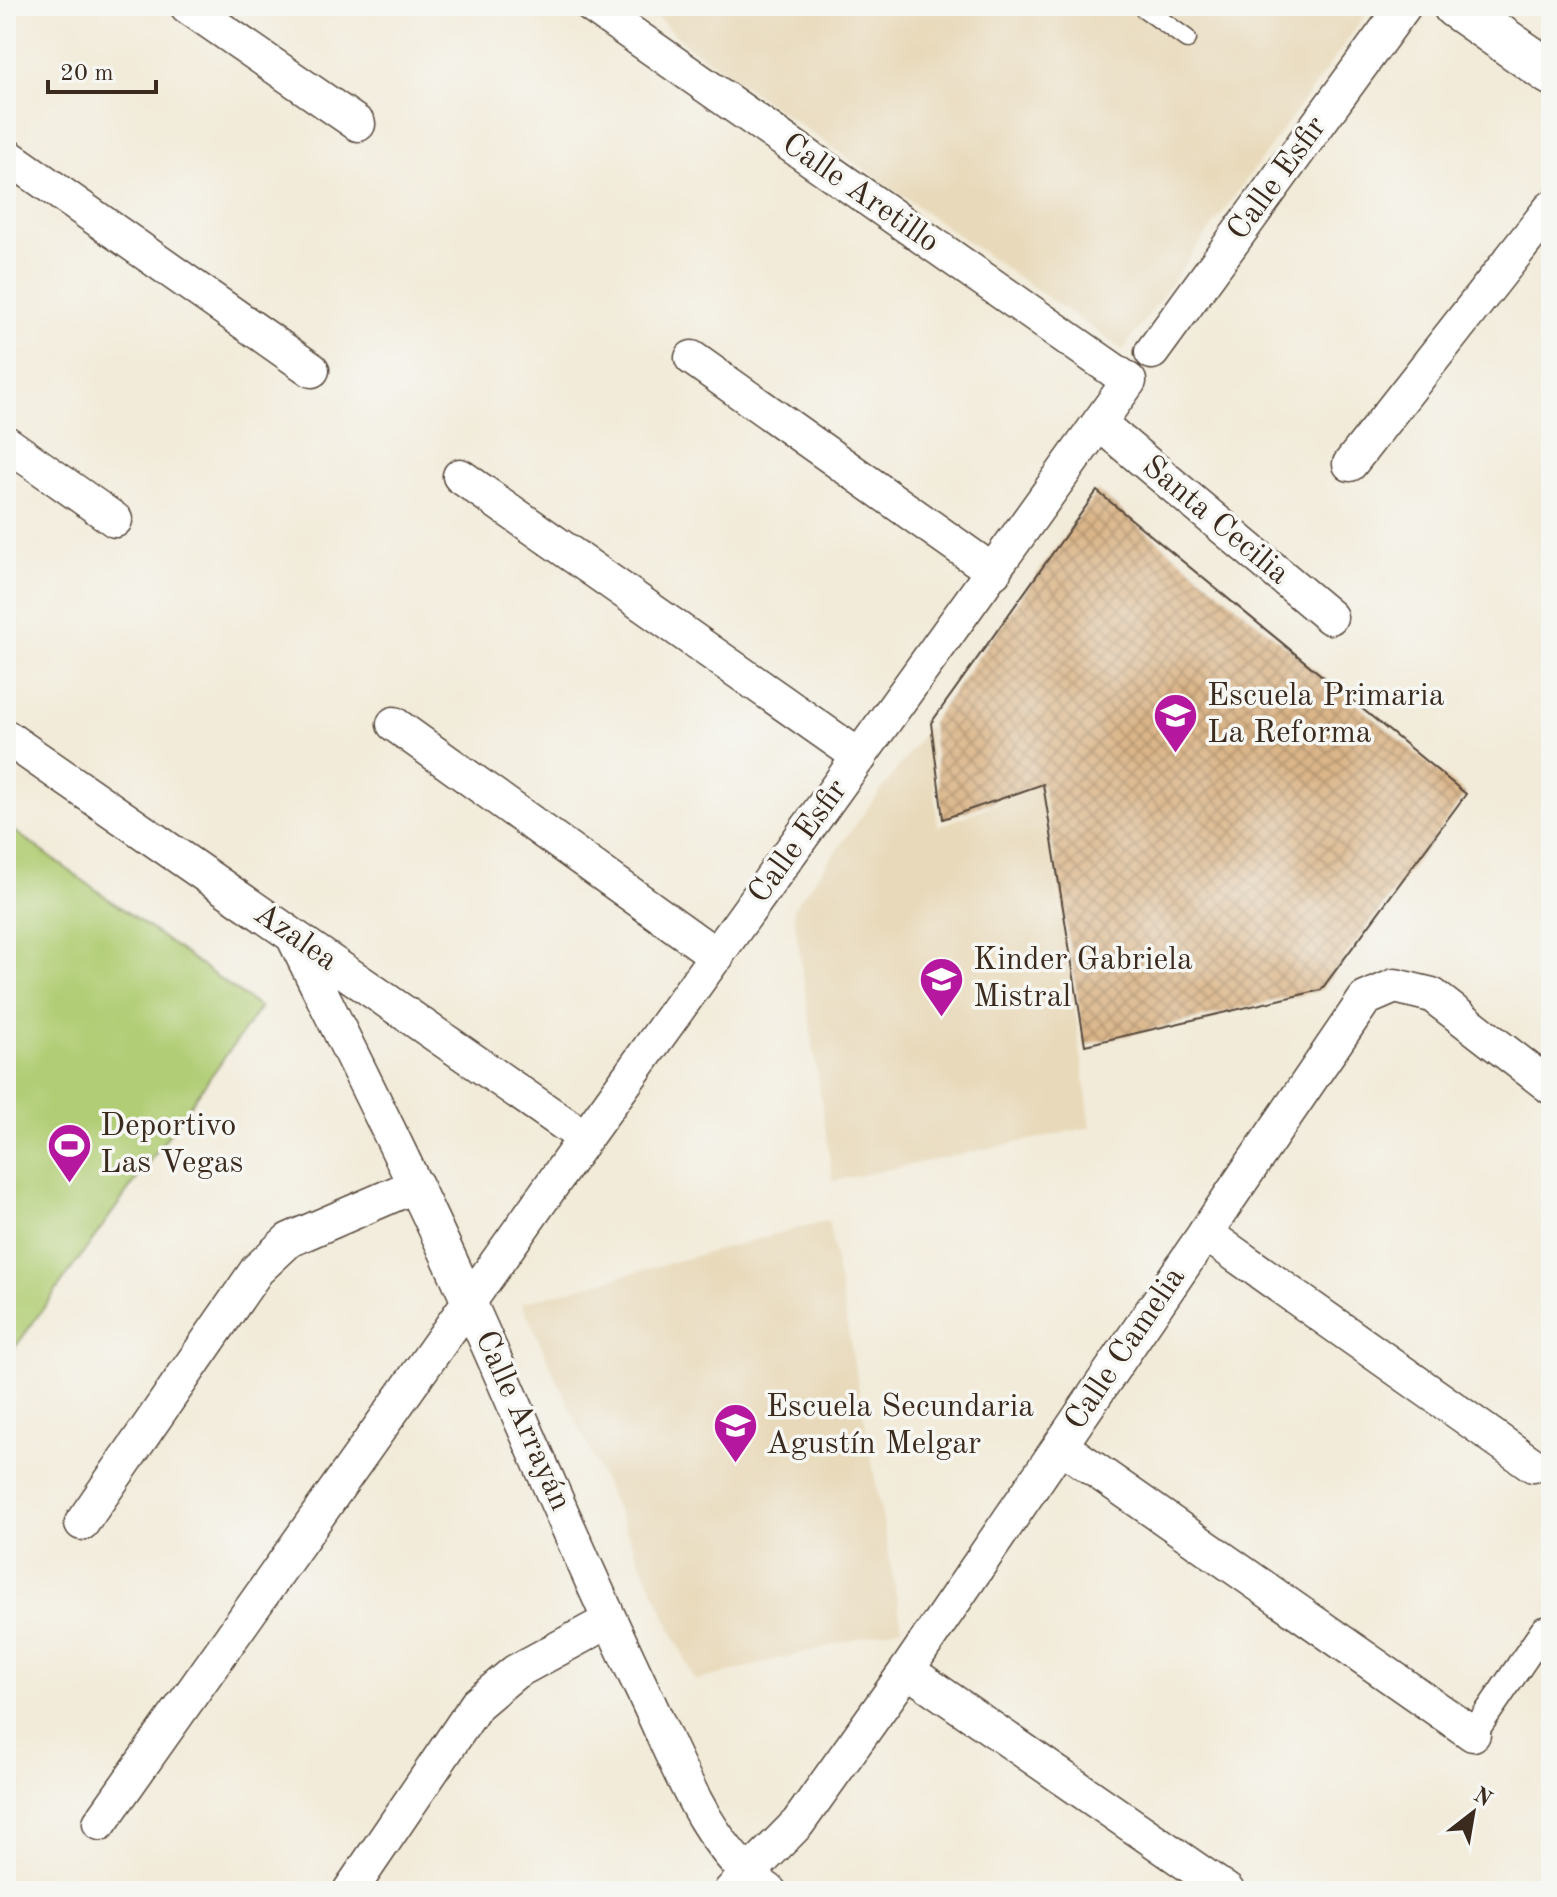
<svg xmlns="http://www.w3.org/2000/svg" width="1557" height="1897" font-family="'Old Standard TT',serif">
	<defs>
		<pattern id="building-cross-hatch" width="8" height="8" patternUnits="userSpaceOnUse" patternTransform="scale(2)"><rect width="8" height="8" fill="#dbb689"/><path d="M0 0l8 8M0 8l8-8" fill="none" stroke="#b3946f"/></pattern>
	</defs>
	<rect width="100%" height="100%" fill="#f6f6f2"/>
	<filter id="ink" filterUnits="userSpaceOnUse"><feTurbulence type="fractalNoise" baseFrequency=".0125" numOctaves="2"/><feDisplacementMap in="SourceGraphic" scale="16" xChannelSelector="R" yChannelSelector="G"/><feConvolveMatrix kernelMatrix="1 2 1 2 8 2 1 2 1" color-interpolation-filters="sRGB"/></filter>
	<filter id="wash" filterUnits="userSpaceOnUse"><feTurbulence type="fractalNoise" baseFrequency=".006" numOctaves="4" result="noise"/><feDisplacementMap in="SourceGraphic" scale="32" xChannelSelector="R" yChannelSelector="G"/><feGaussianBlur stdDeviation="1.8" result="paint"/><feColorMatrix in="noise" values="0 0 0 0 0 0 0 0 0 0 0 0 0 0 0 0 0 1.4 0 .05"/><feComposite in="paint" operator="in"/></filter>
	<g filter="url(#wash)">
		<rect width="100%" height="100%" fill="#f2ebd9"/>
		<path fill="#e8d9ba" d="M646,6H1372L1123,350L686,45Z
			M929,726L938,827L1043,784L1091,1127L833,1181L793,909Z
			M828,1220L902,1627L695,1681L522,1303Z"/>
		<path fill="#b1cd74" stroke="#767c49" stroke-width="2" d="M6,825L260,1008L6,1360Z"/>
		<g id="blocks">
			<path fill="url(#building-cross-hatch)" d="M1097,491L1466,794L1321,990L1085,1045L1043,784L943,819L931,723Z"/>
		</g>
	</g>
	<g filter="url(#ink)">
		<use href="#blocks" fill-opacity="0" stroke="#56473a" stroke-width="2"/>
		<g fill="none" stroke-linecap="round" stroke-linejoin="round">
			<defs>
				<path id="service" d="M1141,6L1187,39"/>
				<path id="pedestrian" d="M1473,1734L1544,1630L1551,1635"/>
				<path id="minor" d="M187,6L358,124
					M6,155L312,370
					M1152,352L1404,6
					M692,358L994,572
					M1100,424L1330,617
					M6,443L115,520
					M1350,464L1551,208
					M460,476L860,757
					M394,724L717,956
					M6,737L585,1138
					M293,936C353,1058 414,1179 469,1302C527,1431 581,1562 642,1689C676,1759 704,1845 769,1891
					M1205,1233L1533,1465
					M1061,1446L1473,1734
					M82,1523L257,1270L289,1240L416,1185
					M907,1670L1227,1891
					M100,1823L585,1138L1129,381L592,6
					M350,1891L477,1704L515,1672L609,1621
					M731,1891L798,1823L907,1670L1365,999L1395,986L1432,995L1551,1087"/>
				<path id="secondary" d="M1455,6L1551,73"/>
			</defs>
			<use href="#service" stroke="#56473a" stroke-width="21"/>
			<use href="#pedestrian" stroke="#56473a" stroke-width="29"/>
			<use href="#minor" stroke="#56473a" stroke-width="37"/>
			<use href="#secondary" stroke="#56473a" stroke-width="47"/>
			<use href="#service" stroke="#fff" stroke-width="18"/>
			<use href="#pedestrian" stroke="#fff" stroke-width="26"/>
			<use href="#minor" stroke="#fff" stroke-width="34"/>
			<use href="#secondary" stroke="#fff" stroke-width="44"/>
		</g>
	</g>
	<defs>
		<symbol id="university-pin" viewBox="-11 -11 22 30"><path d="M0 17L-7.5 6A9.5 9.5 0 1 1 7.5 6Z" fill="#b5179e" stroke="#f6f6f2"/><path d="M0-5L7-2L0 1L-7-2ZM-4 1L0 2.5L4 1V4Q0 6-4 4Z" fill="#fff"/></symbol>
		<symbol id="school-pin" viewBox="-11 -11 22 30"><path d="M0 17L-7.5 6A9.5 9.5 0 1 1 7.5 6Z" fill="#b5179e" stroke="#f6f6f2"/><path d="M0-5L7-2L0 1L-7-2ZM-4 1L0 2.5L4 1V4Q0 6-4 4Z" fill="#fff"/></symbol>
		<symbol id="stadium-pin" viewBox="-11 -11 22 30"><path d="M0 17L-7.5 6A9.5 9.5 0 1 1 7.5 6Z" fill="#b5179e" stroke="#f6f6f2"/><path d="M0-5a6.5 5 0 1 0 0 10a6.5 5 0 1 0 0-10ZM-3.5-1.8h7v3.6h-7Z" fill="#fff"/></symbol>
	</defs>
	<g fill-rule="evenodd">
		<use href="#university-pin" x="1150" y="690" width="51" height="69"/>
		<use href="#school-pin" x="916" y="954" width="51" height="69"/>
		<use href="#stadium-pin" x="44" y="1120" width="51" height="69"/>
		<use href="#school-pin" x="710" y="1400" width="51" height="69"/>
	</g>
	<g text-anchor="middle" dominant-baseline="central" stroke-width="7" stroke-linejoin="round" paint-order="stroke">
		<g font-size="32" fill="#3b2a1e" stroke="#f6f6f2">
			<text transform="translate(1278 179) rotate(-54)">Calle Esfir</text>
			<text transform="translate(860 194) rotate(35)">Calle Aretillo</text>
			<text transform="translate(1215 521) rotate(40)">Santa Cecilia</text>
			<text transform="translate(799 842) rotate(-54)">Calle Esfir</text>
			<text transform="translate(295 938) rotate(35)">Azalea</text>
			<text transform="translate(1126 1349) rotate(-56)">Calle Camelia</text>
			<text transform="translate(522 1421) rotate(66)">Calle Arrayán</text>
		</g>
		<g font-size="32" fill="#3b2a1e" stroke="#f6f6f2" text-anchor="start">
			<text x="1207" y="697">Escuela Primaria<tspan x="1207" dy="37">La Reforma</tspan></text>
			<text x="973" y="961">Kinder Gabriela<tspan x="973" dy="37">Mistral</tspan></text>
			<text x="100" y="1127">Deportivo<tspan x="100" dy="37">Las Vegas</tspan></text>
			<text x="766" y="1408">Escuela Secundaria<tspan x="766" dy="37">Agustín Melgar</tspan></text>
		</g>
	</g>
	<rect width="1557" height="1897" fill="none" stroke="#f6f6f2" stroke-width="32"/>
	<g transform="translate(1473 1813) rotate(31)" stroke="#f6f6f2" stroke-width="6" paint-order="stroke">
	<path d="M0-6L14 30L0 20L-14 30Z" fill="#3b2a1e"/>
	<text y="-12" font-size="22" font-weight="bold" text-anchor="middle" fill="#3b2a1e">N</text>
	</g>
	<path d="M48 80v12h108v-12" fill="none" stroke="#3b2a1e" stroke-width="4"/>
	<text x="60" y="80" font-size="24" fill="#3b2a1e" stroke="#f6f6f2" stroke-width="6" paint-order="stroke">20 m</text>
</svg>
